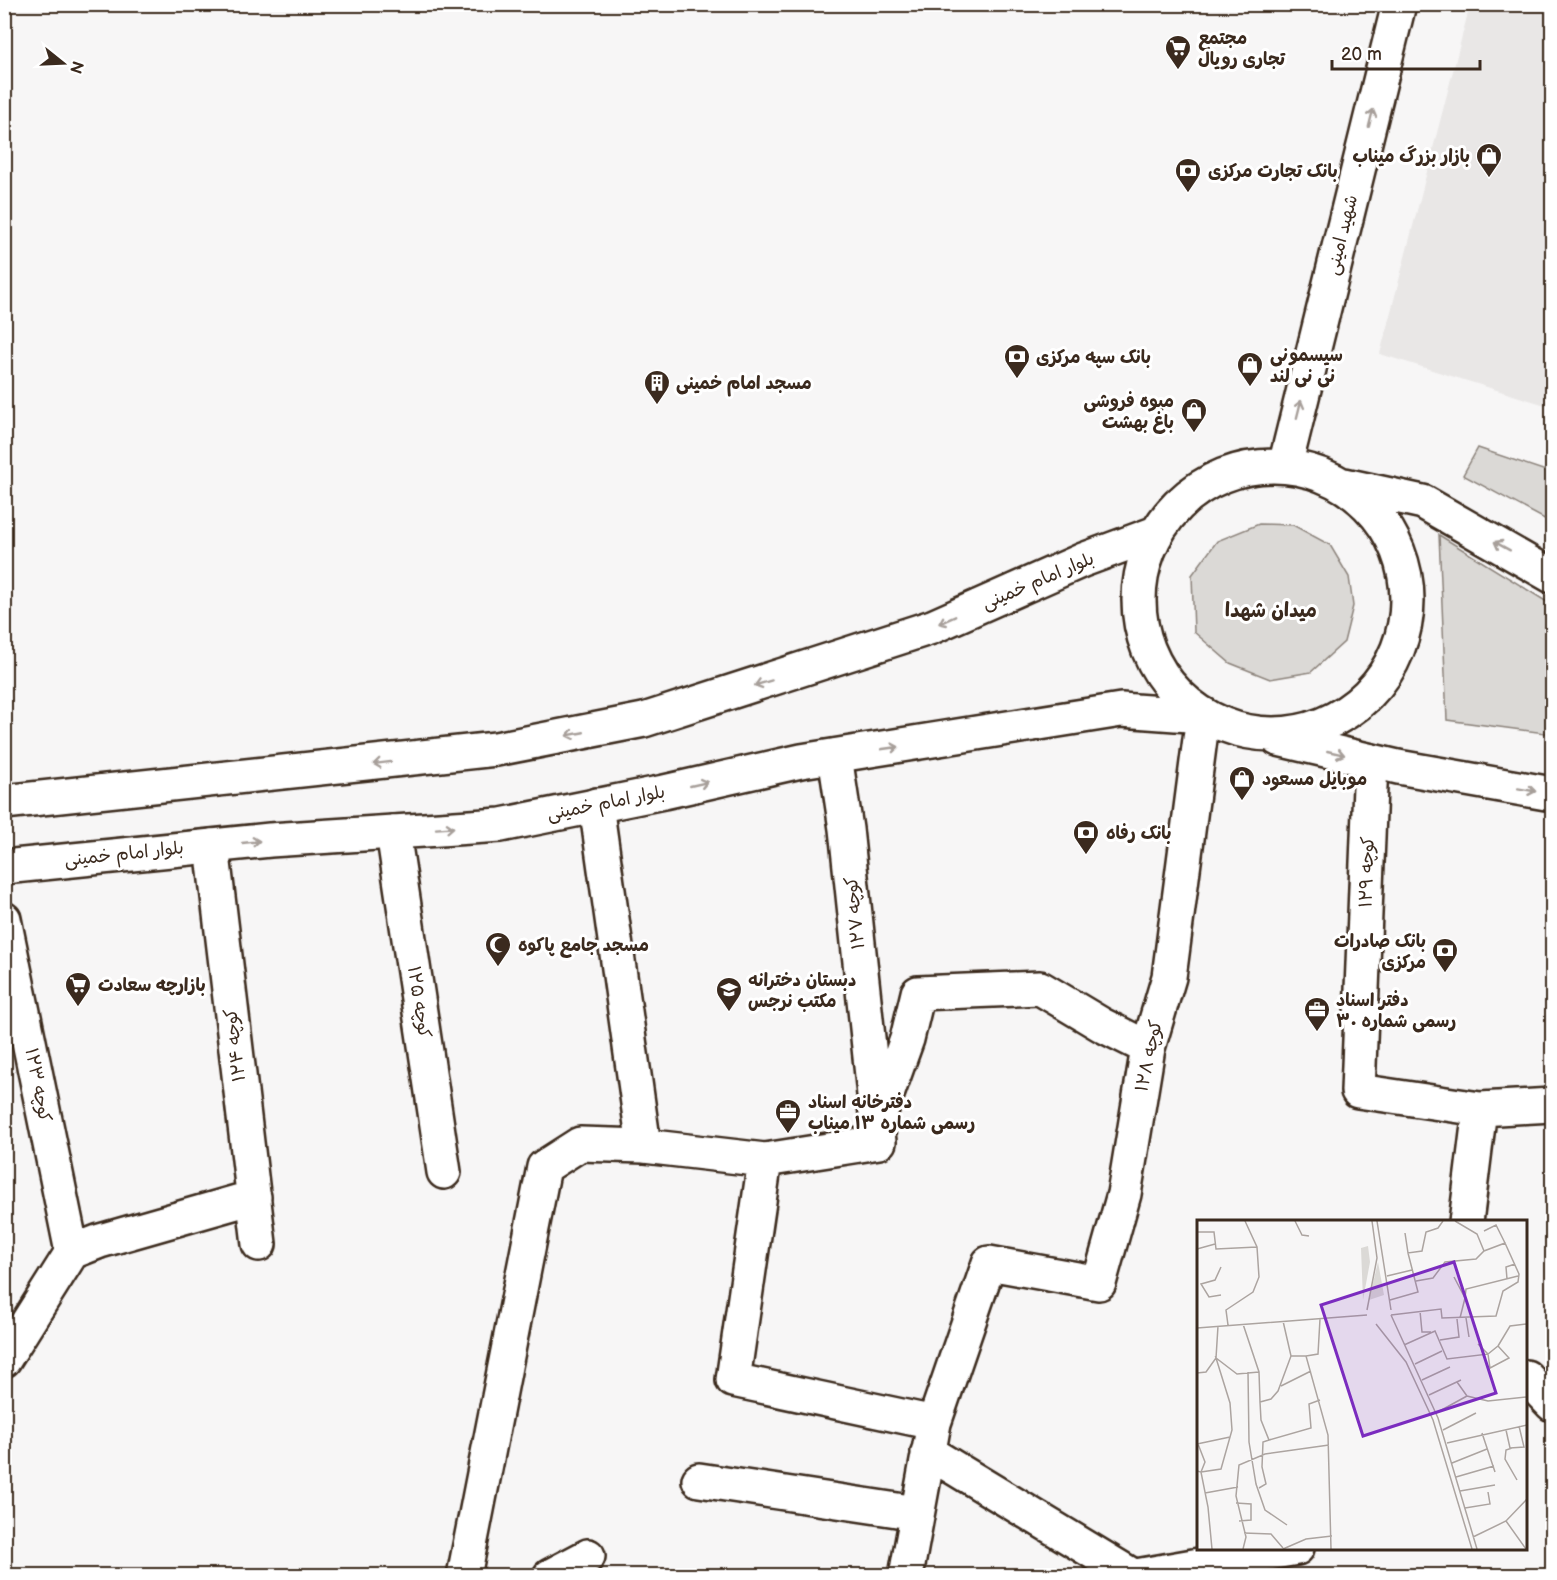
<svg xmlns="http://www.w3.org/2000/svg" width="1557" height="1580" font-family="'Balsamiq Sans','Playpen Sans Arabic',sans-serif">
	<rect width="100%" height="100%" fill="#f7f6f6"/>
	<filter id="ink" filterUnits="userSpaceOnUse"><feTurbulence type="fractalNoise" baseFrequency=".0167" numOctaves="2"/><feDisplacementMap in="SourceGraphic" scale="12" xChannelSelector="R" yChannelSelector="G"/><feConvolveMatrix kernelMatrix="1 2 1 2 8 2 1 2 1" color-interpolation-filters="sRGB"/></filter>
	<g filter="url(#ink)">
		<path fill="#e9e7e6" d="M1470,5H1552V407L1380,354Z"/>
		<path fill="#dbd9d6" stroke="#8b827a" stroke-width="1.5" d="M1478,448L1552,473V523L1463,475Z
			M1259,524L1293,525L1330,545L1349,577L1353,606L1344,642L1311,672L1270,679L1230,663L1194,632L1192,575L1217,541Z
			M1439,535L1552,605V734L1447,720Z"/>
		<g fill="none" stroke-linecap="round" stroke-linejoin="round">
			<defs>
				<path id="minor" d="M1371,761L1358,1091L1480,1109L1552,1105
					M596,805L644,1146
					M393,832L444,1172
					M212,846L259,1244
					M4,919L72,1252
					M880,1114L907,1039L918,993L1040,988L1102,1025L1148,1048
					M765,1160L733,1380L934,1423
					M1466,1222L1480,1109
					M4,1360L72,1252L100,1241L254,1197
					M1526,1377L1552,1404
					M928,1452L1133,1576
					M699,1480L917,1513
					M464,1576L544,1167L580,1144L644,1146L765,1160L879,1142L846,829L835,756
					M550,1576L588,1556
					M906,1576L934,1423L989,1263L1099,1283L1124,1194L1148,1048L1169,977L1203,716
					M1136,1576L1297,1548"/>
				<path id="primary" d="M1285,466L1399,4
					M1139 600a134 134 0 1 1 268 0a134 134 0 1 1-268 0Z
					M1345,485L1423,502L1552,576
					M1278,739L1398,767L1552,794
					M4,802L496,749L644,720L932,627L1083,560L1156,533
					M4,867L270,840L501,825L664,792L801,761L1121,710L1203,716"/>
			</defs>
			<use href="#minor" stroke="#3b2a1e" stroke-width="38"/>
			<use href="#primary" stroke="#3b2a1e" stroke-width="38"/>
			<use href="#minor" stroke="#fff" stroke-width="33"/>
			<use href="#primary" stroke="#fff" stroke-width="33"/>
		</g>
		<defs><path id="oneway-shaft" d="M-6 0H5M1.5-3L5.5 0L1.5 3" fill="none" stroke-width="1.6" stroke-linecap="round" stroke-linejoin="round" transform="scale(1.5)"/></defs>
		<g stroke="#a79f9a">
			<use href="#oneway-shaft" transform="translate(1371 118) rotate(-76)"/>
			<use href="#oneway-shaft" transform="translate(1299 409) rotate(-76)"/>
			<use href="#oneway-shaft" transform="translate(1502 546) rotate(-151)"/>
			<use href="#oneway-shaft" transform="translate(947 620) rotate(156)"/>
			<use href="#oneway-shaft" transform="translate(763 683) rotate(163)"/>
			<use href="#oneway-shaft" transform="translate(575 734) rotate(169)"/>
			<use href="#oneway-shaft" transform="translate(890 748) rotate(-8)"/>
			<use href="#oneway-shaft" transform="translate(1336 753) rotate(13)"/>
			<use href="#oneway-shaft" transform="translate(382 763) rotate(173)"/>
			<use href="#oneway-shaft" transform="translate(699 784) rotate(-13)"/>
			<use href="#oneway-shaft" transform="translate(1527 790) rotate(10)"/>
			<use href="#oneway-shaft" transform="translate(445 828) rotate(-4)"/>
			<use href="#oneway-shaft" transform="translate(251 842) rotate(-6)"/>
		</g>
	</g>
	<defs>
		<symbol id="supermarket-pin" viewBox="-11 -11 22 30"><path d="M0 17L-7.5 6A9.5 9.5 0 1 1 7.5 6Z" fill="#3b2a1e" stroke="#fff"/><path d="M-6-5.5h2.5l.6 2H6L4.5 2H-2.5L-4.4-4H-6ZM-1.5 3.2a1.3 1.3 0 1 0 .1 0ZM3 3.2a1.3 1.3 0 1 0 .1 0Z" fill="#fff"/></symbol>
		<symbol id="shop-pin" viewBox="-11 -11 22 30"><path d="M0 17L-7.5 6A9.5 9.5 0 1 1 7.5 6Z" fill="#3b2a1e" stroke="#fff"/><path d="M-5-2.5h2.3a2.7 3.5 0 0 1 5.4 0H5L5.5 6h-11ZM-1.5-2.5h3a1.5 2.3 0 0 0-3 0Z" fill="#fff"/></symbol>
		<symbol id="bank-pin" viewBox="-11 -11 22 30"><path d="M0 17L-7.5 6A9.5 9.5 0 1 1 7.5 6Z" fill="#3b2a1e" stroke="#fff"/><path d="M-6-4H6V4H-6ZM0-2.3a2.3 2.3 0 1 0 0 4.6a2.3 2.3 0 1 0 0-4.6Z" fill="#fff"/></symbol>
		<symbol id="building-pin" viewBox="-11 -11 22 30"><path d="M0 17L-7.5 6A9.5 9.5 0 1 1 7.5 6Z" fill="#3b2a1e" stroke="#fff"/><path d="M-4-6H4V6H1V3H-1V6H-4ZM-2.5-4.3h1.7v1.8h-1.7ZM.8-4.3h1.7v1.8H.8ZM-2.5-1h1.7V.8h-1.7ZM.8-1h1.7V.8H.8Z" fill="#fff"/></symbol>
		<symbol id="mosque-pin" viewBox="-11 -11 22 30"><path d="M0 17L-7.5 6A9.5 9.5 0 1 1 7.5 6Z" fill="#3b2a1e" stroke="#fff"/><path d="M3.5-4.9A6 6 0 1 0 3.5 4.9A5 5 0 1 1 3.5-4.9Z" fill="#fff"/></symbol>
		<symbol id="school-pin" viewBox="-11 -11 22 30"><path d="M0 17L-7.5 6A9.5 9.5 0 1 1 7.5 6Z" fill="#3b2a1e" stroke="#fff"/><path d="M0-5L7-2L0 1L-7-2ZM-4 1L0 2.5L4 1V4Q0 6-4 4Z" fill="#fff"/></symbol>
		<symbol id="office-pin" viewBox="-11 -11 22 30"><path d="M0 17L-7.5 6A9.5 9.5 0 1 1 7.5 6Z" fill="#3b2a1e" stroke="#fff"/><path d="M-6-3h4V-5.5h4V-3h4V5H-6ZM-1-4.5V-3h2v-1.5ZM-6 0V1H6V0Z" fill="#fff"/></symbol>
	</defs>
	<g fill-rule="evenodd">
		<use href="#supermarket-pin" x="1163" y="33" width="30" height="40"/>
		<use href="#shop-pin" x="1474" y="141" width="30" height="40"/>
		<use href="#bank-pin" x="1173" y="156" width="30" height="40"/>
		<use href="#bank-pin" x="1002" y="342" width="30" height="40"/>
		<use href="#shop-pin" x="1235" y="350" width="30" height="40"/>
		<use href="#building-pin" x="642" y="368" width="30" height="40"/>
		<use href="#shop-pin" x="1179" y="396" width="30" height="40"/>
		<use href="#shop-pin" x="1227" y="764" width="30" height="40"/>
		<use href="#bank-pin" x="1071" y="818" width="30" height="40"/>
		<use href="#mosque-pin" x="483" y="930" width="30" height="40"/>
		<use href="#bank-pin" x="1430" y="936" width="30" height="40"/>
		<use href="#supermarket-pin" x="63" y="970" width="30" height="40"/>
		<use href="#school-pin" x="714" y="975" width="30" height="40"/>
		<use href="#office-pin" x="1302" y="995" width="30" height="40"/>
		<use href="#office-pin" x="773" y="1097" width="30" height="40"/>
	</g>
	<g text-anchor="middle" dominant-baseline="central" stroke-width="6" stroke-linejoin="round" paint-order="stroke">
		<g font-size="18" font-weight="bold" fill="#3b2a1e" stroke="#fff" text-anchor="start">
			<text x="1198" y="38">مجتمع<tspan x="1198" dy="21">تجاری رویال</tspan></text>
			<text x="1470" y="156" text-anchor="end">بازار بزرگ میناب</text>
			<text x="1208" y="171">بانک تجارت مرکزی</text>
			<text x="1270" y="355">سیسمونی<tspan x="1270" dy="21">نی نی لند</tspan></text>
			<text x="1036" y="357">بانک سپه مرکزی</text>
			<text x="676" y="383">مسجد امام خمینی</text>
			<text x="1174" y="401" text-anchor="end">میوه فروشی<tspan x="1174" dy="21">باغ بهشت</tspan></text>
			<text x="1262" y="779">موبایل مسعود</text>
			<text x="1106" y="833">بانک رفاه</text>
			<text x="1426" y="941" text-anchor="end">بانک صادرات<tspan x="1426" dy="21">مرکزی</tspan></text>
			<text x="518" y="945">مسجد جامع پاکوه</text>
			<text x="748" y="980">دبستان دخترانه<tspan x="748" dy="21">مکتب نرجس</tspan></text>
			<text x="98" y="985">بازارچه سعادت</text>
			<text x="1336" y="1000">دفتر اسناد<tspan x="1336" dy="21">رسمی شماره ۳۰</tspan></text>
			<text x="808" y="1102">دفترخانه اسناد<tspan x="808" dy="21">رسمی شماره ۱۳ میناب</tspan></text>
		</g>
		<g font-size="18" fill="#3b2a1e" stroke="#fff">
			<text transform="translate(1342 235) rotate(-76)">شهید امینی</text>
			<text transform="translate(1038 581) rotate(-23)">بلوار امام خمینی</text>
			<text transform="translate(606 803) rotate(-11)">بلوار امام خمینی</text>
			<text transform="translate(124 854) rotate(-6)">بلوار امام خمینی</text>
			<text transform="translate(1367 872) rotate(-88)">کوچه ۱۲۹</text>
			<text transform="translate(855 913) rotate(-96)">کوچه ۱۲۷</text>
			<text transform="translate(419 1002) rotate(81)">کوچه ۱۲۵</text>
			<text transform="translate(235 1045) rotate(-97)">کوچه ۱۲۴</text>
			<text transform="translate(1149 1056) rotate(-78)">کوچه ۱۲۸</text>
			<text transform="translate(38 1085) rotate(79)">کوچه ۱۲۳</text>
		</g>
		<g font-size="20" font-weight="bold" fill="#3b2a1e" stroke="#fff">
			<text x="1271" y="611">میدان شهدا</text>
		</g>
	</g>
	<g transform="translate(1197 1220)">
		<rect width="330" height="330" fill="#f7f6f6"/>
		<path d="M171,26L173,42L166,80L164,28ZM181,42L187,75L172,80Z" fill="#dbd9d6"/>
		<path fill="none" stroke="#aca4a0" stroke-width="1.5" d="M98,1L105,15L112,16M180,1L194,90M258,1L280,14L287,31M0,6V12H17L19,29L60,27M208,13L211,33L225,31L229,12L241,8L246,1M0,29L18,24M190,56L215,50M257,57L268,78L263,98M310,59L309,47L318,44M219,61L236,58L248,42L279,39L287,31L308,23L299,5L287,11M24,75L12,77L4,64L18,60L24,47M268,78L269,69L321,56M193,80L221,72L211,33M170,90L180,38L175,1M223,91L225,112H234M194,95L244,89L245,98L299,96L306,71L321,62L322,54L308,23M194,95L241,198L280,329M269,98L272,117M86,101L94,136H109L131,215L134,329M46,104L62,152L63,182L74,179L81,171L94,136M179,104L209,142L236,200L275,329M31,105L29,90L56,72L62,57L60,27L48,1M0,108L170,95M243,120L262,117L260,99M207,125L238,111L250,139L291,134L293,148L312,138L301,126L291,134L281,124M301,126L313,106L330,104M109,136L121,134L123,99M218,144L245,131M51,152L52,222L59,264L68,290L90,305M0,153L9,152L19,138L21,106M225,160L253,147M260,162L270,176L291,181L330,177M84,166L114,151M232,175L264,160M63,182L64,200L72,220L114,208L112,184L123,180M239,193L270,176M246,210L279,193M309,210L313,228L327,227L322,206M285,213L298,252M250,223L330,205M0,224L33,217M1,224L8,242L4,252M315,228L309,230L308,239L320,260M255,243L290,229M0,251L4,252L11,287L15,329M4,252L24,249L35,210L33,183L19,138L40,154L62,152M259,257L297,246M62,268L69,264L65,247L66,222L72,220M263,271L298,265M8,273L41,267M39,283L54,284V300L42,301M268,288L293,284L291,272M309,301L329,329M47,313L74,314L86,328M276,317L309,301L330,279M46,329L49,317L39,276L42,245L68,234L132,225M86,329L109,319L135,316"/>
		<path fill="#7b2cbf" fill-opacity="0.15" stroke="#7b2cbf" stroke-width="3" d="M257,42L299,173L166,216L124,85Z"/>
		<rect width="330" height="330" fill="none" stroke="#3b2a1e" stroke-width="3"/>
	</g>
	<rect width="1557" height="1580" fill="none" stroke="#fff" stroke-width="24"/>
	<rect x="12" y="12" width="1533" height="1556" fill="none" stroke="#3b2a1e" stroke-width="2" filter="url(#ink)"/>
	<g transform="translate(63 63) rotate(108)" stroke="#ffffff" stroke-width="4.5" paint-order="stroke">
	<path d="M0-4.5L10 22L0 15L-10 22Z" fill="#3b2a1e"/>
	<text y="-9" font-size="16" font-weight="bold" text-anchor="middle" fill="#3b2a1e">N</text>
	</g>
	<path d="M1332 60v9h148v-9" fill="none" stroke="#3b2a1e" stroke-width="3"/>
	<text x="1341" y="60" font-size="18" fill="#3b2a1e" stroke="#ffffff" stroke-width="4.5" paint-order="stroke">20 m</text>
</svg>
